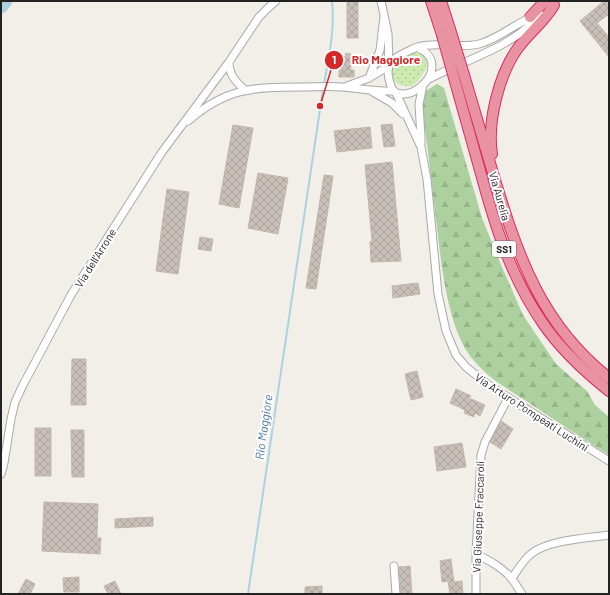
<svg xmlns="http://www.w3.org/2000/svg" width="610" height="595" font-family="Barlow,sans-serif">
	<defs>
		<pattern id="grass-dots" width="8" height="8" patternUnits="userSpaceOnUse"><rect width="8" height="8" fill="#cdebb0"/><path d="M2 2h.1M6 6h.1" fill="none" stroke="#b0c997" stroke-width="1.8" stroke-linecap="round"/></pattern>
		<pattern id="forest-firs" width="22" height="20" patternUnits="userSpaceOnUse"><rect width="22" height="20" fill="#add19e"/><path d="M5 1l3.5 6h-7zM16 11l3.5 6h-7z" fill="#95b388"/></pattern>
		<pattern id="building-cross-hatch" width="8" height="8" patternUnits="userSpaceOnUse"><rect width="8" height="8" fill="#c7bfb8"/><path d="M0 0l8 8M0 8l8-8" fill="none" stroke="#aba49e"/></pattern>
	</defs>
	<rect width="100%" height="100%" fill="#f2efe9"/>
	<path fill="url(#grass-dots)" d="M413,52C438,55 424,77 412,86C404,87 397,85 392,79V69L397,63Z"/>
	<path fill="url(#forest-firs)" d="M437,84L444,88L482,218L502,267L523,315L556,364L587,391L595,405L609,417V455C579,436 550,417 520,397C504,387 488,377 475,362C445,329 441,255 435,212C431,177 427,142 422,107L424,92Z"/>
	<g fill="none" stroke-linecap="round" stroke-linejoin="round">
		<path stroke="#aad3df" stroke-width="2" d="M324,84C329,56 335,30 332,1
			M248,594L323,89"/>
		<path stroke="#aad3df" stroke-width="13" d="M1,7L6,1"/>
	</g>
	<path fill="url(#building-cross-hatch)" stroke="#c4b6ab" d="M347,1H358V38H347Z
		M604,1H609V14L597,23L609,37V57L580,21Z
		M346,53L354,55L350,70H354V77H339V70H341Z
		M392,124L395,146L384,147L381,125Z
		M233,125L253,128L239,208L219,204Z
		M370,127L372,148L337,152L334,131Z
		M392,162L401,261L371,262L370,242L372,241L365,165Z
		M258,173L288,178L278,234L248,228Z
		M324,175L333,176L316,289L306,288Z
		M167,189L189,192L178,274L156,271Z
		M200,237L213,239L211,251L198,249Z
		M418,283L420,294L393,298L392,286Z
		M72,359H86V405H71Z
		M417,371L423,397L411,400L405,374Z
		M456,389L471,396L469,398L485,405L480,416L475,413L474,417L464,413L465,410L450,403Z
		M501,421L513,429L501,449L490,442Z
		M35,428H51V476H35Z
		M71,430H84V477H72Z
		M462,443L466,467L437,471L434,447Z
		M44,502L98,504L97,538H101L100,554L42,551Z
		M153,517V526L115,528V519Z
		M451,559L454,582L462,581L463,594H450L448,581L442,582L440,561Z
		M410,566L412,594H401L399,567Z
		M79,577V592H64L63,578Z
		M26,579L35,584L30,594H18Z
		M115,581L121,594H108L104,586Z
		M322,586V594H305V587Z"/>
	<g fill="none" stroke-linecap="round" stroke-linejoin="round">
		<defs>
			<path id="minor" d="M381,1L388,34L389,64
				M417,47C425,51 432,56 432,66C432,81 413,98 397,93C393,91 391,87 390,83C382,59 399,56 417,47H418C438,41 459,49 479,44C502,38 518,20 540,14
				M229,62C229,75 236,82 245,90
				M369,78L380,50L384,17
				M427,80C464,60 512,48 540,15
				M347,86L369,78L387,67
				M373,92L392,103L403,114
				M396,93L421,147L427,179L438,294L446,331L456,355L466,367L490,386L609,461
				M188,121C226,88 253,87 302,87C315,87 328,86 342,87C359,88 376,92 393,91
				M421,145V137L419,104L423,85
				M1,474L4,463L11,419L15,402L23,385L71,295L162,152L229,62L259,17L269,7L276,1
				M476,554C488,560 502,567 511,578C515,582 518,589 522,594
				M394,566L396,594
				M512,578C518,570 523,560 531,554C546,540 589,538 609,535
				M476,594V554L481,455L485,442L508,398"/>
			<path id="highway" d="M431,1L442,35
				M441,1L450,29
				M530,17L545,1
				M464,75C474,110 485,145 495,180C519,259 542,325 609,378
				M454,78C463,110 472,142 481,174C495,226 511,277 542,322C560,349 584,371 609,391
				M492,154C487,122 499,74 518,48C529,33 545,21 554,5"/>
		</defs>
		<use href="#minor" stroke="#a9a9a9" stroke-width="9"/>
		<use href="#highway" stroke="#dc2a67" stroke-width="12"/>
		<use href="#minor" stroke="#fff" stroke-width="7"/>
		<use href="#highway" stroke="#e892a2" stroke-width="10"/>
		<defs>
			<path id="highway-bridge" d="M450,29L464,75
				M442,35L454,78"/>
		</defs>
		<use href="#highway-bridge" stroke="#dc2a67" stroke-width="12" stroke-linecap="butt"/>
		<use href="#highway-bridge" stroke="#e892a2" stroke-width="10"/>
	</g>
	<g text-anchor="middle" dominant-baseline="central" stroke-width="4" stroke-linejoin="round" paint-order="stroke">
		<rect fill="#fff" stroke="#646464" stroke-width="1" x="492" y="241" width="24" height="16" rx="3"/>
		<g font-size="10" font-weight="bold" fill="#222">
			<text x="504" y="249">SS1</text>
		</g>
		<g font-size="11" fill="#222" stroke="#fff">
			<text transform="translate(500 196) rotate(74)">Via Aurelia</text>
			<text transform="translate(95 258) rotate(-58)">Via dell'Arrone</text>
			<text transform="translate(532 412) rotate(33)">Via Arturo Pompeati Luchini</text>
			<text transform="translate(478 517) rotate(-88)">Via Giuseppe Fraccaroli</text>
		</g>
		<g font-size="12" font-style="italic" fill="#4a7aab" stroke="#fff">
			<text transform="translate(263 427) rotate(-82)">Rio Maggiore</text>
		</g>
	</g>
	<path fill="none" stroke="#d62828" stroke-width="1.5" d="M320 106L334 60"/>
	<g fill="#d62828" stroke="#fff" stroke-width="1.5">
		<circle cx="320" cy="106" r="4"/>
		<circle cx="334" cy="60" r="10"/>
	</g>
	<g font-size="12" text-anchor="middle" font-weight="bold" fill="#fff">
		<text x="334" y="64">1</text>
	</g>
	<g font-size="12" text-anchor="middle" font-weight="bold" fill="#d62828" stroke="#fff" stroke-width="4" stroke-linejoin="round" paint-order="stroke">
		<text x="386" y="64">Rio Maggiore</text>
	</g>
	<rect width="610" height="595" fill="none" stroke="#222222" stroke-width="4"/>
</svg>
